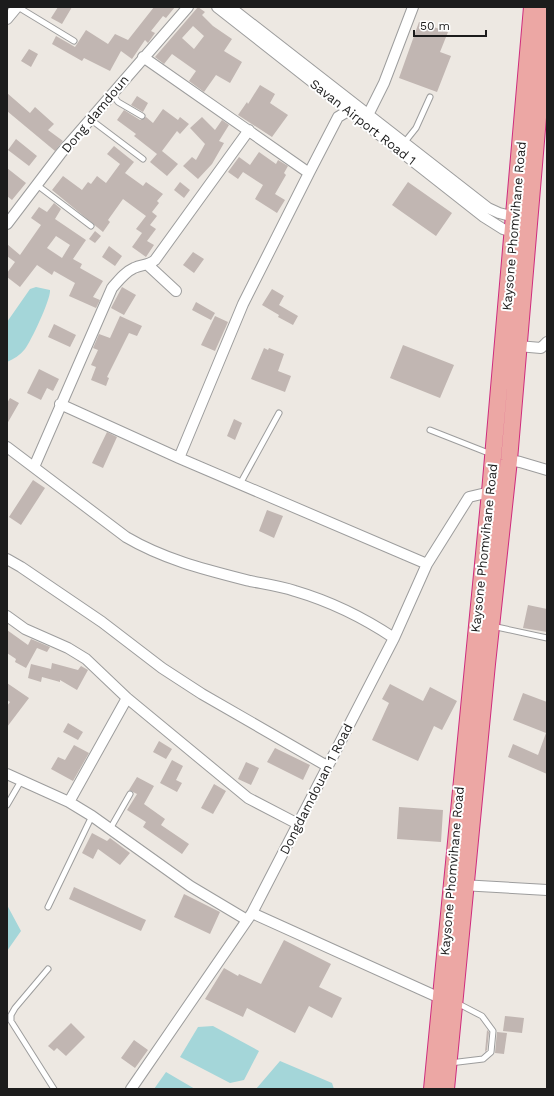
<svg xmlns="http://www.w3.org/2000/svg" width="554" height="1096" font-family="'Work Sans',sans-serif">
	<rect width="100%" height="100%" fill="#ede8e2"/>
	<path fill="#a4d6d9" d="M36,287L50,290C51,299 31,341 25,349C20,355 14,359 7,362V322L30,289Z
		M7,905L21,931L7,951Z
		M213,1026L259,1051L244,1080L230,1083L180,1057L198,1027Z
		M280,1061L332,1083L334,1089H256Z
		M166,1072L195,1089H154Z"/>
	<path fill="#c1b6b2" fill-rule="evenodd" d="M58,7H72L62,24L51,18Z
		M154,7H175L166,18L163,16L151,31L155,33L148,43L145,40L132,59L121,51L110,71L84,58L82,61L52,44L56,36L75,47L86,30L108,44L115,34L128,40Z
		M198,7L205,12L202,15L213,26L232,39L224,51L242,62L230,83L216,75L204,92L189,81L196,71L172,54L164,64L155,57ZM193,26L204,36L194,49L182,38Z
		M419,22L448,32L440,52L451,56L437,92L399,78Z
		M29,49L38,54L31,67L21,61Z
		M260,85L275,94L270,103L288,115L272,137L238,115L247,102L248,104Z
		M7,93L30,113L35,107L54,124L48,130L63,141L55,151L7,111Z
		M137,96L148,103L143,112L131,105Z
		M163,109L178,120L180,117L189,124L180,134L177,131L162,151L178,164L167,176L150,162L157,154L134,136L136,134L117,120L124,110L140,120L146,117L153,123Z
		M202,117L215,130L222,120L229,125L219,141L224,143L212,164L198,179L183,166L192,157L196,160L205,144L190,128Z
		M16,139L37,156L29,166L8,150Z
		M114,146L134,162L125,173L143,186L146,182L163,194L157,201L159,203L152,212L157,216L150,225L156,229L147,241L154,245L146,257L132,247L142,233L136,229L146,216L123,199L108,220L110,222L103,232L52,190L63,176L82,190L88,182L91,184L97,176L106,183L120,164L107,154Z
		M259,152L276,164L278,160L288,166L284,173L286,175L275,194L285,200L277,213L255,199L263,185L243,172L238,179L228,172L239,157L250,165Z
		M7,168L26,183L12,200L7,196Z
		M180,182L190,190L184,198L174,190Z
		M408,182L452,213L436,236L392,205Z
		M54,203L61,209L55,219L86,240L73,259L82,264L80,268L103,281L93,297L100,300L96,308L69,296L75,283L54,271L52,275L37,265L20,287L7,277V273L15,262L7,256V244L20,255L41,225L31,218L39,207L47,212ZM56,236L70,245L62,258L47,248Z
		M95,231L101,236L95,243L89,239Z
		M109,246L122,256L115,266L102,257Z
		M193,252L204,259L194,273L183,265Z
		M122,287L136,295L124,315L111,308Z
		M272,289L284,296L279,305L298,316L293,325L278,317L279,315L262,305Z
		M196,302L215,313L211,320L192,310Z
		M120,316L142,326L137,336L129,333L107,377L109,378L106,386L91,380L96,367L91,365L98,350L93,348L99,334L110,338Z
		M215,316L228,322L215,351L201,345Z
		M54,324L76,335L70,347L48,337Z
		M403,345L454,365L440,398L390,378Z
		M264,348L268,350L269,348L284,354L278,371L291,376L285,392L251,379Z
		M39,369L59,379L53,391L47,388L41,400L27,393Z
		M10,398L19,403L7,424V403Z
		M234,419L242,423L235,440L227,436Z
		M107,432L117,437L103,468L92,463Z
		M33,480L45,488L21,525L9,517Z
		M267,510L283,516L274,538L259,531Z
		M528,605L547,609V632L523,628Z
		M7,630L28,645L31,639L50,647L47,652L37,648L26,668L15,662L16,659L7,653Z
		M52,663L78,670L81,666L88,670L77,690L60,680V682L42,677L41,682L28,678L31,664L51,669Z
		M7,683L29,698L7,727V706L10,702L7,700Z
		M390,684L423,701L430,687L457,701L442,730L434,726L418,761L372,740L389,703L382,699Z
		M523,693L547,702V774L508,757L513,744L538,755L546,733L513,720Z
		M68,723L83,732L78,740L63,732Z
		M159,741L172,749L166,759L153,752Z
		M74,745L89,753L73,781L51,769L58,757L65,760Z
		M275,748L310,765L303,780L267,762Z
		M172,760L183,766L176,780L182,783L177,792L160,783Z
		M246,762L259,768L251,785L238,779Z
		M137,777L154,786L144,804L165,819L161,825L189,844L182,854L143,827L146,822L127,810L137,794L129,790Z
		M214,784L226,791L213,814L201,808Z
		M399,807L443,810L441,842L397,839Z
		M92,833L107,841L110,838L130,853L120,865L98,849L93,859L82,853Z
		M74,887L146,920L141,931L69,899Z
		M184,894L220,912L210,934L174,917Z
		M284,940L331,964L319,987L342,998L332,1018L309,1006L295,1033L247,1008L243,1017L205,999L224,968L238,976L239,974L261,984Z
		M505,1016L524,1018L522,1033L503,1031Z
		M71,1023L85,1037L66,1056L57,1048L54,1051L48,1046Z
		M487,1030L489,1032L487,1050L485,1052Z
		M497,1032L507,1033L504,1054L495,1053Z
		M134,1040L148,1050L135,1068L121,1058Z"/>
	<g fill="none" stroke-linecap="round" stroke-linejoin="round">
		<defs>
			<path id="service" d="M18,7L74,41
				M112,94L118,102L142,116
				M90,119L143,159
				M404,143L416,128L430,97
				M37,185L91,226
				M430,430L491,454
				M240,484L279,413
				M492,626L547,638
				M7,805L21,781
				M110,829L130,794
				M48,907L92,816
				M48,969L15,1008L11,1015V1021L54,1089
				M450,1063L483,1059L491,1052L493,1031L482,1016L457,1003"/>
			<path id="minor" d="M217,7L484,217L503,229L516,233
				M230,7L488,208L499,213L519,218
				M7,19L17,7
				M143,57L309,173L243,304L179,458
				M368,115L384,83L413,7
				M309,173L338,117L348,111
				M7,224L61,153L188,7
				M149,266L176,291
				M518,346L541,348L547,342
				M60,404L179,458L427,564
				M7,447L126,537C165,560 207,570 250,581C265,584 280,586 295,591C329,601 364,618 394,638
				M509,460L520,462L547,470
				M34,467L112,288C119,280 125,272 134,268C142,264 148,266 155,260L249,130
				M7,559L21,567L102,622L162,668L202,694L327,766
				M7,616L25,629L68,648L86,659L127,698L248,798L298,824
				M7,774L69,802L92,816L190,886L247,920
				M69,802L127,698
				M461,885L547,890
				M252,913L440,998
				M131,1089L252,913L394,638L427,564L469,497L490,492"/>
			<path id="trunk" d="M432,1089L490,492L532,7
				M446,1089L487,664L509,460L547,11"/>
		</defs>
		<use href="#service" stroke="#9d9d9d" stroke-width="7"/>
		<use href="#minor" stroke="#9d9d9d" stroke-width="12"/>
		<use href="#trunk" stroke="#cf2c7e" stroke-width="18"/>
		<use href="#service" stroke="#fff" stroke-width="5"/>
		<use href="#minor" stroke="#fff" stroke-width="10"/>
		<use href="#trunk" stroke="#eca7a4" stroke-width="16"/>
	</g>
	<g text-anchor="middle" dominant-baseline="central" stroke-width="4" stroke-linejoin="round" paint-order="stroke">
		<g font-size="13" fill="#1c1c1c" stroke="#fff">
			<text transform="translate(95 114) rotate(-50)">Dong damdoun</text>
			<text transform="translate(363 122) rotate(38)">Savan Airport Road 1</text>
			<text transform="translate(514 226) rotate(-85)">Kaysone Phomvihane Road</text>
			<text transform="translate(484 548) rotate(-84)">Kaysone Phomvihane Road</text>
			<text transform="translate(316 789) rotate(-63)">Dongdamdouan 1 Road</text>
			<text transform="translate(452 871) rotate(-85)">Kaysone Phomvihane Road</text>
		</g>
	</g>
	<rect width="554" height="1096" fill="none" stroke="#1c1c1c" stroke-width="16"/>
	<path d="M414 30v6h72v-6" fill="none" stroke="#1c1c1c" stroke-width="2"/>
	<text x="420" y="30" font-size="12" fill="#1c1c1c" stroke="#ffffff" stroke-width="3" paint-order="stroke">50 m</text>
</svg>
